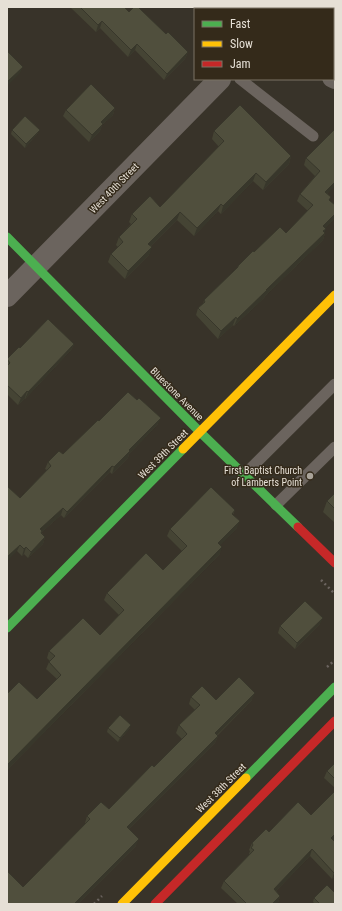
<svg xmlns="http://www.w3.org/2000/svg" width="342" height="911" font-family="'Roboto Condensed',sans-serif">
	<rect width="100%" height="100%" fill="#383329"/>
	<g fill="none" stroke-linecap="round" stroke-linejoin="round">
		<path stroke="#6a635e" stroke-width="2.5" stroke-dasharray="2 3" stroke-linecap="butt" d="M321,580L335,594
			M327,667L335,660
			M94,904L102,896"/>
		<path stroke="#6b645e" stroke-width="11" d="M240,79L313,136
			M244,475L335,384
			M276,505L335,447"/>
		<path stroke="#6b645e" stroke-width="22" d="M219,7L222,9
			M289,9L291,7
			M333,77L335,78
			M7,296L220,79"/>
		<path stroke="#4caf50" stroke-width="9" d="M7,237L200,432L298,527
			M7,628L183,449
			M246,778L335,687"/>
		<path stroke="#ffc107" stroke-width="9" d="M183,449L335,295
			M122,904L246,778"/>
		<path stroke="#c62828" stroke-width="9" d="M298,527L335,563
			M155,904L335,721"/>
	</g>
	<path fill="#454434" d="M70,7H124L129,12L166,34L188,52L185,59L164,80L135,50L128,57L100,28L96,32Z
		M335,12V37L333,36V16Z
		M115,108L113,115L102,125L100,131L89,142L63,116L66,110Z
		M335,129L328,194L329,200L335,205V218L325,228V233L323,240L265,296L264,298L234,326L233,325L218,339L196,315L198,308L203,304L204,300L237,268L238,266L254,252L286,233L308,211L297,201L300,194L315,176L304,165L306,158Z
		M12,130L38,133L25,148L11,134Z
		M214,131L291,156L289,164L263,190L253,181L221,214L218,211L194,236L177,220L151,246L149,255L125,279L108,262L111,254L118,247L116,245L119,237L131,224L129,222L132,214L160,207L219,147L212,139Z
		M74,344L71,350L25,399V398L18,405L7,394V359L20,348Z
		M99,421L158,424L129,454L128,458L112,474L110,472L64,518L61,515L42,532V533L45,537L43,544L28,558L24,554L22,556L17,551L20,498L47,470L45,469L48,462L63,454Z
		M335,493V523L323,512L327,501Z
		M235,510L233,515L237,528L220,545V554L7,770V694L37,699L57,679L46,669L49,662L50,661L47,658L49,651L100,635L119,615L104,600L107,593L163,570L182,551L167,536L170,529Z
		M320,624L295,649L278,633L280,626Z
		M191,697L216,700H252L217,736H218L215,743L129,829L136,846L78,904H7L86,824L85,823L87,816L109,809L154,767L182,739L176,733L179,725L195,710L189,704Z
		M108,728H130L118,742L107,732Z
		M335,763V788L324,778L327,771Z
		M269,832L335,838L333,840L335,876L332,879L310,856L276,891L280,896L278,903L276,904H238L221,888L224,881L249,855V854L250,851L249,850L252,843Z
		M314,898L335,904H315L313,902Z"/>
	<path fill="#38372b" d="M102,21L100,28L96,32L98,25Z
		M137,44L135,50L128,57L131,50Z
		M188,52L185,59L164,80L167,74Z
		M23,67L20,73L7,86V82Z
		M115,108L113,115L102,125L100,131L89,142L92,135L101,122Z
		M40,130L38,133L25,148L26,144Z
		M291,156L289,164L263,190L266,182Z
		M256,173L253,181L221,214L223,206Z
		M335,182V186L322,199L325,192Z
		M221,204L218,211L194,236L197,228Z
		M180,212L177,220L146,251L148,244Z
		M335,214V218L320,234L323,226Z
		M326,229L324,234L325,233L323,240L265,296L264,298L234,326L237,319Z
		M152,247L149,255L125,279L128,271Z
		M236,317L233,325L218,339L221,331Z
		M74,344L71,350L25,399L28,392Z
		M27,391L25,398L18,405L21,398Z
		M161,418L158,424L129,454L128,458L112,474L114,467L129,450Z
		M112,466L110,472L64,518L67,512Z
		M63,508L61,515L42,532L40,538V529Z
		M240,521L237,528L216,550L218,543Z
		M45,537L43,544L28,558L31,552Z
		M20,545L17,551L7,561V557Z
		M26,547L24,554L22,556L24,549Z
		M222,547L220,554L7,770L8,764Z
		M323,618L320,624L295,649L297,643Z
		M255,693L252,700L212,740L215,733Z
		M131,725L130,728L118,742L120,738Z
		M218,736L215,743L124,834L127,827Z
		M335,834V838L328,845L331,838Z
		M139,839L136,846L78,904H74Z
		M312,849L310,856L271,896L274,889Z
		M335,872V876L332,879L334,873Z
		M280,896L278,903L276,904H272Z"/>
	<path fill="#504f3d" stroke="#38372b" d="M80,7H124L129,12L134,7H138L166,34L168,32L188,52L167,74L137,44L131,50L102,21L98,25Z
		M335,12V29L333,28V16Z
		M7,51L23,67L7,82Z
		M91,84L115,108L101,122L103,124L92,135L66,110Z
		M240,105L291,156L266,182L256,173L223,206L221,204L197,228L180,212L148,244L152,247L128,271L111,254L123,242L119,237L137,219L132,214L150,196L160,207L224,141L214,131Z
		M25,116L40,130L26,144L12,130Z
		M335,129V182L325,192L331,197L329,200L335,205V214L323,226L326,229L323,231L325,233L266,290H267L237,319L236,317L221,331L198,308L205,302L204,300L238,267V266L253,251L254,252L280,227L286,233L313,205L300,194L320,171L306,158Z
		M48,319L74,344L28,392L27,391L21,398L7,385V366L10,363L7,359L19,347L20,348Z
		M128,392L137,400L139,398L161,418L129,450L130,451L114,467L112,466L67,512L63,508L40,529L42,531L41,533L45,537L31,552L26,547L24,549L20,545L7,557V486L20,498L51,466L48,462L59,451L63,454L98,420L99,421Z
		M211,487L235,510L232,514L240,521L218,543L222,547L8,764L7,763V694L19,682L37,699L61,675L49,662L55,656L49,651L83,618L100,635L124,610L107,593L146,553L163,570L187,546L170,529Z
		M335,493V509L327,501Z
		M305,601L323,618L297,643L280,626Z
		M239,677L255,693L215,733L218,736L127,827L139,839L74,904H7V871L23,887L90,819L87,816L101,802L109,809L152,765L154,767L187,734L179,725L200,705L191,697L202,686L216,700Z
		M120,715L131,725L120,738L108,728Z
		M335,763V779L327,771Z
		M335,791V834L331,838L335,842V872L334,873L312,849L274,889L280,896L272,904H247L224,881L254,850L251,848L253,845L252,843L266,829L269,832L298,802L311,815Z
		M327,885L335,893V904H320L314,898Z"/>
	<circle fill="#a9a399" stroke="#342a1a" stroke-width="1.5" cx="310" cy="476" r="4"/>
	<g text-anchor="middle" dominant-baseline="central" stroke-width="3" stroke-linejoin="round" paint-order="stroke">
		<g font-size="10" fill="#e6e0d6" stroke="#342a1a">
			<text transform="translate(114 188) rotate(-46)">West 40th Street</text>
			<text transform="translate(177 394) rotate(45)">Bluestone Avenue</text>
			<text transform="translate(163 454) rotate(-45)">West 39th Street</text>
			<text transform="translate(221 788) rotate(-45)">West 38th Street</text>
		</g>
		<g font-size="10" fill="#e6e0d6" stroke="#342a1a" text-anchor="end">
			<text x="302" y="470">First Baptist Church<tspan x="302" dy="12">of Lamberts Point</tspan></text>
		</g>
	</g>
	<rect width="342" height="911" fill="none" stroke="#e6e0d6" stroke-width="16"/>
	<rect x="194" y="8" width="140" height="72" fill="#342a1a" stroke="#7b7365"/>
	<rect x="202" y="21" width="20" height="6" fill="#4caf50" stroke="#7b7365"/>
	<text x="230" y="28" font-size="12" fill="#e6e0d6">Fast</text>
	<rect x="202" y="41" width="20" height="6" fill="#ffc107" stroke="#7b7365"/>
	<text x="230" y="48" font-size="12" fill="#e6e0d6">Slow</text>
	<rect x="202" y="61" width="20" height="6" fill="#c62828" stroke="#7b7365"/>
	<text x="230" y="68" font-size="12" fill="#e6e0d6">Jam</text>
</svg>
